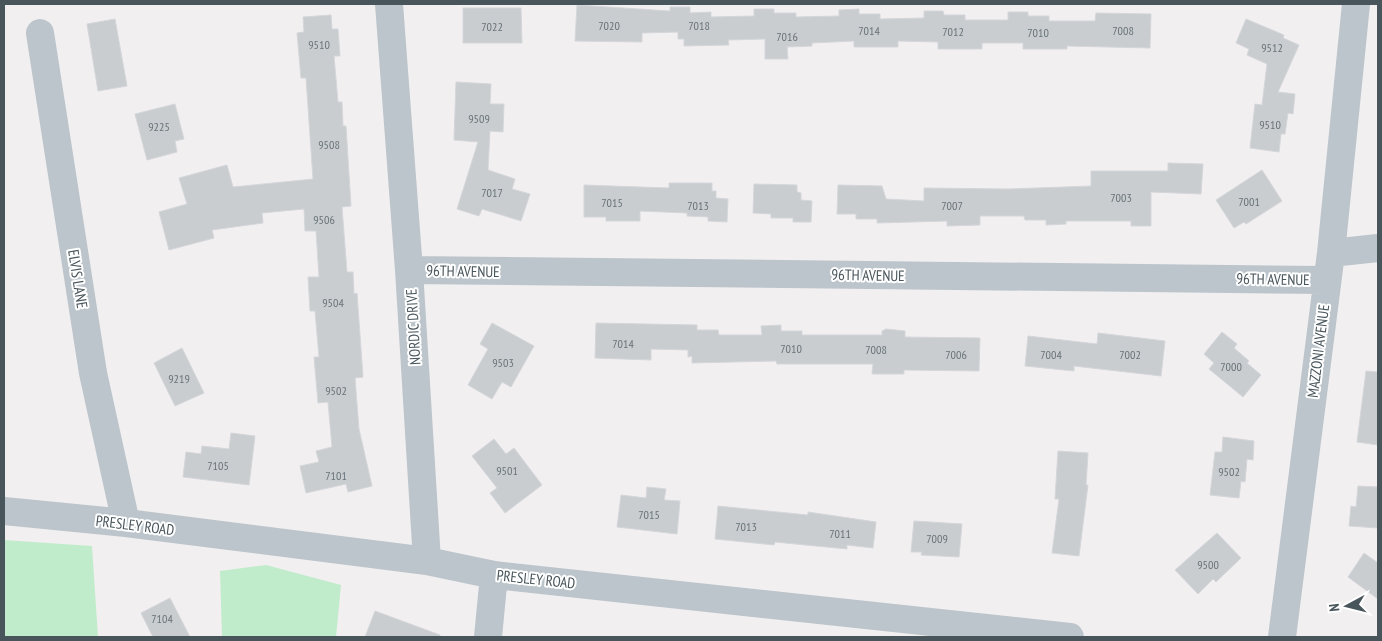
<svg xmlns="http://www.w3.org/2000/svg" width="1382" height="641" font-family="'PT Sans Narrow',sans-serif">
	<rect width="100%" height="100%" fill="#f2eff0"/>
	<path fill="#c0eccb" d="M4,540L92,546L98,637H4Z
		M266,565L341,585L336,637H222L220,571Z"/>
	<path fill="#c9cdd0" stroke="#d4d6da" d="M577,5L670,11V7H690V13L711,12V17L754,16V9H774V13H796V17L839,16V10L859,9V14H880V19L924,18V11H943L944,15H965V20H1008V12H1028V16H1049V21H1095L1096,13L1151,14L1150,48L1067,46V49H1023V43H982V49H938V42L898,41V47H854V41L812,43V46L787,47L788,59H765V39L728,40L729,45L684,46V39H678V32L642,33V42L575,41Z
		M463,8H521L522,43H463Z
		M331,15L332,29H338L340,56H334L338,102H342L343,126H346L351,206L342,207L347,272H353L354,294L357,293L363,377L355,378L359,429L372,486L348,492L346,484L306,493L300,466L319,462L316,451L332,447L328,402L318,403L314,357H319L315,311H310L308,277H319L316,231H305L304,209L262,213L263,223L212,230L214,238L169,250L159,212L187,204L179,178L227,165L233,187L313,179L306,78H301L297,33L304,32L303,17Z
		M115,19L127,86L98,91L87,24Z
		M1246,19L1284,35L1283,38L1299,45L1278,92L1295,94L1293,114L1288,113L1285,134H1281L1279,152L1250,148L1255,104L1262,105L1267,64L1247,55L1249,49L1236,43Z
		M456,82L491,84L490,104H504L503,132L490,131L488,170L515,179L512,189L530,194L521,221L482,209L479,216L457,209L478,142L454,140Z
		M175,104L184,139L175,141L177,152L147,160L135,114Z
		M1168,163L1203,164L1201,194L1151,192V226H1131V221H1066V224L1046,225V220H1025L1024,216H980V225L947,226V221L877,223V219H856V214H837L838,185L882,186L886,199L924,201V188L1008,189L1091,186V171H1168Z
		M1262,170L1282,201L1246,224L1244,222L1234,228L1216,200Z
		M669,183H712V191H716V198L728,199L727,222L708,221V217L687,216V213L640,211V221H606V217H584V185L669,188Z
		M754,184L797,185V192L801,193V200L812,201L811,222H793V218H771V214L753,213Z
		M492,323L534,346L511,387L502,382L492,399L468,385L488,349L480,344Z
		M596,323L697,325V330H718L719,335H762L761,326L781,325V331H802V335H882V331L886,329L905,331V337L980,338L979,371L904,370V374H872L873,364H777L776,361L692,363V356L688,357V350L651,349V360L595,358Z
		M1222,332L1237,344L1234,348L1249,361L1247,363L1261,375L1243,397L1209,369L1214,363L1204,354Z
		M1098,333L1165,341L1161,376L1074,366V371L1025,366L1028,336L1097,344Z
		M182,348L204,393L175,406L154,363Z
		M1366,371L1378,372V445L1357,442Z
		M231,433L255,436L249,485L183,477L186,452L201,454L202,446L229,449Z
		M1223,437L1254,441L1253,460L1247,459L1245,482L1241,481L1239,498L1210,495L1215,452H1222Z
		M494,439L506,454L514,448L542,485L505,513L490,493L497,488L472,456Z
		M1058,451L1088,453L1086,485H1088L1079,556L1052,553L1059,499H1055Z
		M1358,486L1378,487V528L1349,526L1351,506L1356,507Z
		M647,487L666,489L664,500L680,501L677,534L617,527L621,495L646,498Z
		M718,506L808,515V512L876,522L873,548L847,545V549L775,542L774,545L715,539Z
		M914,521L962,524L959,557L921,555L922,552H911Z
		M1217,533L1241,558L1216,582L1213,579L1198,594L1175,570Z
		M1364,553L1378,563V599L1348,577Z
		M170,598L190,637H153L141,613Z
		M375,611L440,635V637H365Z"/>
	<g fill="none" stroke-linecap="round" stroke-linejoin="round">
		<path stroke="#bcc5cb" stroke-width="28" d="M389,4L409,270L427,561
			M40,33L93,373L126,523
			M1331,253L1378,248
			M409,270L1327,280
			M4,511L126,523L427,561L494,575L1070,637
			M488,637L494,575
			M1282,637L1331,253L1356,4"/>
	</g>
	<g text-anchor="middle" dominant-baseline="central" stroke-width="4" stroke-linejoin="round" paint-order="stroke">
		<g font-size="12" fill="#687378">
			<text x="609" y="25">7020</text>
			<text x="699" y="25">7018</text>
			<text x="492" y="26">7022</text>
			<text x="869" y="30">7014</text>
			<text x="1123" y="30">7008</text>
			<text x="953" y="31">7012</text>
			<text x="1038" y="32">7010</text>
			<text x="787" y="36">7016</text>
			<text x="319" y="44">9510</text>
			<text x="1272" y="47">9512</text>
			<text x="479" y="118">9509</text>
			<text x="1270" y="124">9510</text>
			<text x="159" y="126">9225</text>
			<text x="329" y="144">9508</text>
			<text x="492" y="192">7017</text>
			<text x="1121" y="197">7003</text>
			<text x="1249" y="201">7001</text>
			<text x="612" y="202">7015</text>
			<text x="698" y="205">7013</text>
			<text x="952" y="205">7007</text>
			<text x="324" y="219">9506</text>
			<text x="333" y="302">9504</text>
			<text x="623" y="343">7014</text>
			<text x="791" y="348">7010</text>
			<text x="876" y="349">7008</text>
			<text x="956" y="354">7006</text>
			<text x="1051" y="354">7004</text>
			<text x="1130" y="354">7002</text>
			<text x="503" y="362">9503</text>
			<text x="1231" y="366">7000</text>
			<text x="179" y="378">9219</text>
			<text x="336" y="390">9502</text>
			<text x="218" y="465">7105</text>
			<text x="507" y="470">9501</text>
			<text x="1229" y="471">9502</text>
			<text x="336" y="475">7101</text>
			<text x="649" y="514">7015</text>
			<text x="746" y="526">7013</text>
			<text x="840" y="533">7011</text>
			<text x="937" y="538">7009</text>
			<text x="1208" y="564">9500</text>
			<text x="162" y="618">7104</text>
		</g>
		<g font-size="15" fill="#48555b" stroke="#fff">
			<text transform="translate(463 271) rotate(1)">96TH AVENUE</text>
			<text transform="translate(868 275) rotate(1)">96TH AVENUE</text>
			<text transform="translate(78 279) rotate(81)">ELVIS LANE</text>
			<text transform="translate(1273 279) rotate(1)">96TH AVENUE</text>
			<text transform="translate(413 327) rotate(-93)">NORDIC DRIVE</text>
			<text transform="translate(1318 351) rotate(-83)">MAZZONI AVENUE</text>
			<text transform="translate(135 525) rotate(7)">PRESLEY ROAD</text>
			<text transform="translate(536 579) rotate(6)">PRESLEY ROAD</text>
		</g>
	</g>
	<rect width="1382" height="641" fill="none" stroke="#48555b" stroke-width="10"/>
	<g transform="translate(1347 606) rotate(263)" stroke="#ffffff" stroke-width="4" paint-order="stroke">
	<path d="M0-4L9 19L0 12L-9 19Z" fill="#48555b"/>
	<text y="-8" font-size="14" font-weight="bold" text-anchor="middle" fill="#48555b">N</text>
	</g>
</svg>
